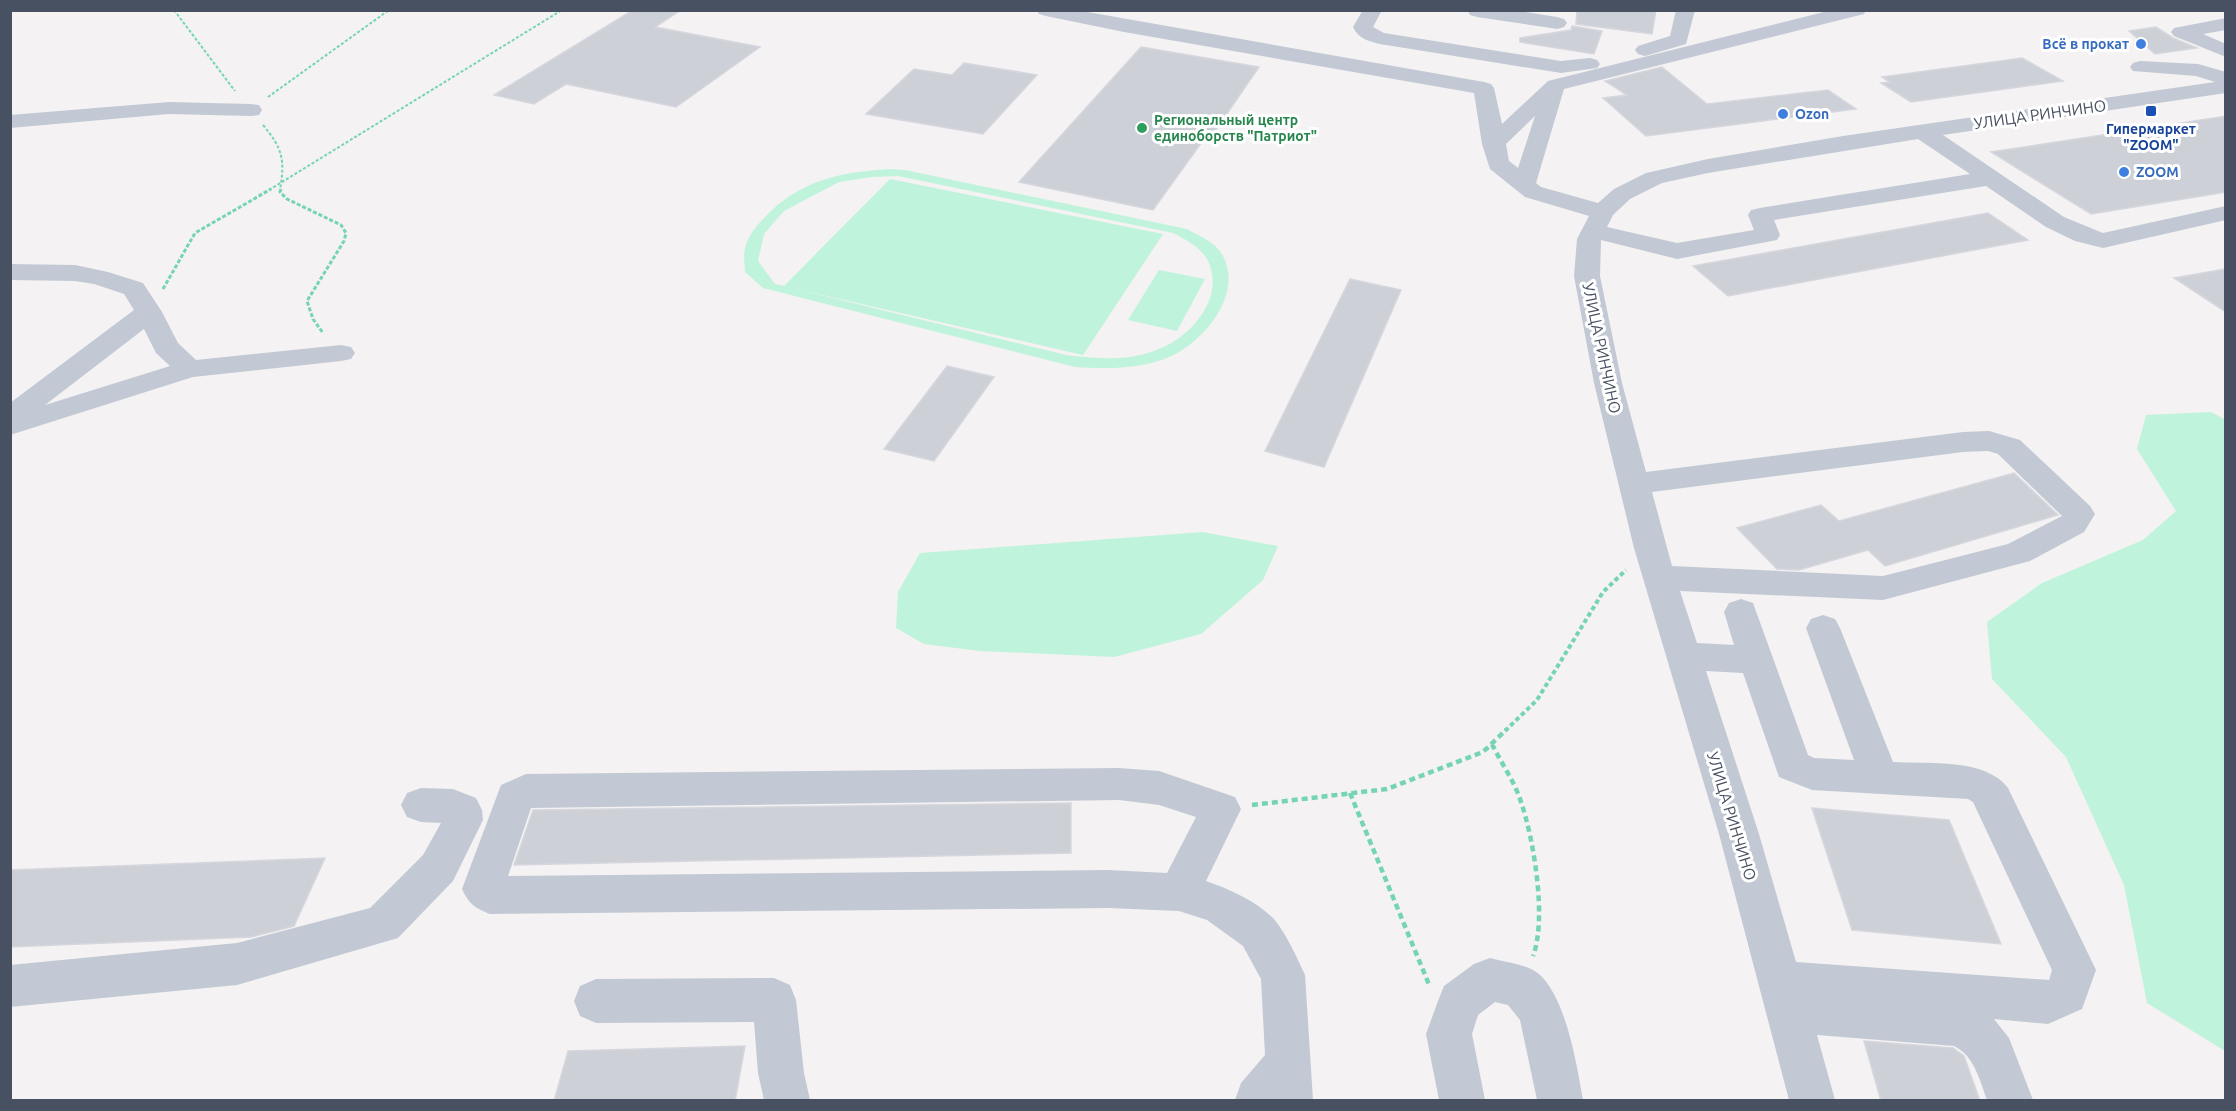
<svg xmlns="http://www.w3.org/2000/svg" width="2236" height="1111" font-family="Ubuntu,sans-serif">
	<rect width="100%" height="100%" fill="#f4f2f2"/>
	<path fill="#c0f3dc" fill-rule="evenodd" d="M890,169L905,170L1187,229C1199,236 1216,242 1223,256C1242,292 1209,334 1179,352C1148,370 1109,369 1075,367L763,288L745,272C745,265 743,256 745,249C747,237 756,226 764,218C800,180 840,172 890,169ZM898,176L1173,233C1186,240 1201,247 1208,261C1225,296 1193,335 1161,348C1130,362 1099,359 1066,355L792,288L1083,355L1163,234L890,179L784,286L775,284L758,261L764,234L784,211L839,182L872,177Z
		M1159,270L1205,279L1177,331L1128,320Z
		M2211,412L2226,420L2225,1051L2147,1003L2124,885L2066,757L1992,679L1987,622L2042,583L2143,540L2176,511L2137,449L2146,415Z
		M1203,532L1278,546L1263,580L1201,634L1114,657L980,651L924,644L896,628L898,592L920,553Z"/>
	<path fill="#ced0d7" stroke="#d6d7de" stroke-width="1.5" d="M633,10H681L655,27L760,47L676,107L566,84L534,104L494,95Z
		M1577,10H1656L1652,34L1576,24Z
		M1572,26L1602,31L1594,54L1520,42V38L1571,30Z
		M2156,27L2173,38L2197,48L2155,54L2129,31Z
		M1141,47L1259,67L1209,140L1204,139L1153,210L1019,182Z
		M2022,58L2063,81L1911,102L1881,83L1890,82L1882,77Z
		M964,63L1037,75L983,134L866,114L914,69L952,75Z
		M1662,67L1707,104L1828,90L1856,109L1646,136L1603,98L1627,95L1605,81Z
		M2226,116V192L2091,214L1991,152Z
		M1988,213L2028,240L1728,296L1693,266Z
		M2226,269V312L2174,278Z
		M1350,279L1401,290L1324,467L1265,451Z
		M947,366L994,377L934,461L884,449Z
		M2014,473L2058,515L1885,566L1868,550L1799,570L1777,569L1737,528L1821,505L1839,521Z
		M1071,803V853L514,865L533,810Z
		M1812,808L1949,820L2001,944L1852,930Z
		M325,858L294,926L251,937L10,947V870Z
		M1864,1041L1953,1048L1964,1056L1980,1101H1881Z
		M745,1046L735,1101H554L568,1051Z"/>
	<g fill="none" stroke-linecap="round" stroke-linejoin="round">
		<path stroke="#75d4b4" stroke-width="2" stroke-dasharray="3 2" stroke-linecap="butt" d="M174,10L235,91
			M268,97L389,10
			M263,125C283,149 285,160 280,190
			M269,190L562,10"/>
		<path stroke="#75d4b4" stroke-width="3" stroke-dasharray="4 2" stroke-linecap="butt" d="M281,189L280,192L287,199L341,225L346,233L344,241L307,301L313,319L323,333
			M163,289L195,233L271,189"/>
		<path stroke="#75d4b4" stroke-width="4" stroke-dasharray="4.5 3" stroke-linecap="butt" d="M1505,731L1537,700L1603,592L1626,570"/>
		<path stroke="#75d4b4" stroke-width="4.5" stroke-dasharray="6 4" stroke-linecap="butt" d="M1492,744C1501,763 1515,782 1521,802C1534,840 1547,919 1533,956
			M1350,793L1430,987
			M1252,805L1387,789L1483,752L1506,730"/>
		<path fill="#c2c9d4" fill-rule="evenodd" d="M1037,10H1076L1484,82L1491,84L1494,88L1502,124L1548,81L1832,10H1866L1864,14L1564,89L1536,183L1541,187L1598,203L1614,189L1646,173L1708,159L1843,136L2215,82L2196,76L2133,71L2130,67L2133,63L2140,61L2198,64L2226,72V93L1943,135L2064,217L2103,233L2226,206V220L2103,248L2075,241L2046,227L1986,186L1774,220L1780,235L1777,240L1677,259L1601,240L1600,276L1622,383L1646,472L1963,432L1989,431L2020,440L2090,506L2095,514L2084,532L2030,561L1883,600L1680,591L1697,643L1734,645L1724,612L1729,603L1741,599L1753,603L1808,755L1814,758L1854,760L1806,628L1811,619L1823,615L1835,619L1840,628L1893,762C1928,764 1986,758 2008,788L2096,970L2082,1009L2048,1024L1994,1019L2009,1038L2033,1100H1987C1980,1081 1974,1055 1954,1046L1817,1035L1835,1100H1789L1719,834L1634,548L1594,383L1574,276L1577,239L1589,216L1525,197L1490,169L1482,144L1474,93L1124,32L1046,16L1039,14ZM1535,116L1518,168L1509,161L1506,144ZM1918,139L1970,174L1760,208L1751,210L1748,215L1754,230L1677,243L1607,227L1613,215L1630,199L1662,183L1708,173ZM1988,451L1998,454L2062,516L2008,544L1883,576L1672,566L1652,492L1963,452ZM1706,671L1743,673L1779,777L1812,790L1968,799L1973,802L2052,970L2049,980L1796,962L1759,834Z
			M1363,10H1382L1373,27L1384,33L1561,61L1590,58L1597,60L1600,64L1597,68L1561,73L1380,44C1369,41 1358,39 1353,27Z
			M1512,10L1557,17L1564,19L1567,23L1564,27L1557,29L1477,17L1470,15L1468,11Z
			M1676,10H1695L1686,44L1645,56L1638,54L1635,50L1638,46L1670,36Z
			M2226,18V30L2203,34L2226,44V57L2174,36L2171,32L2174,28Z
			M169,102L251,104L259,105L262,110L259,115L251,116L169,114L10,128V115Z
			M10,264L75,265L108,272L143,283L162,312L178,343L196,360L341,345L351,347L355,353L351,359L341,361L193,377L10,435V403L134,310L124,294L94,284L75,281L10,280ZM144,329L156,353L170,366L45,405Z
			M1119,768L1159,771L1235,797L1241,809L1206,881C1229,889 1254,900 1272,917C1284,929 1298,959 1305,975L1313,1100H1235L1241,1083L1265,1055L1261,979L1243,946L1207,920L1179,911L1108,908L490,914C475,908 469,904 462,889L501,785L526,774ZM1119,800L1159,805L1196,817L1167,873L1108,870L508,876L531,808Z
			M421,788L453,789L476,798L482,810L483,820L453,881L398,938L237,985L10,1007V965L237,943L370,908L423,855L441,823L421,822L407,817L401,805L407,793Z
			M1490,958C1504,962 1527,964 1539,974C1566,998 1577,1065 1583,1100H1537L1520,1020L1508,1005L1495,1002L1478,1015L1472,1034L1485,1100H1439L1426,1034L1438,1001L1444,986L1474,964Z
			M774,978L790,985L796,1000L804,1073L810,1100H764L758,1073L754,1022L596,1023L580,1016L574,1001L580,986L596,979Z"/>
	</g>
	<g fill="#3f7fe0" stroke="#fff" stroke-width="2">
		<circle cx="2141" cy="44" r="6"/>
		<circle cx="1783" cy="114" r="6"/>
		<circle cx="2124" cy="172" r="6"/>
	</g>
	<rect fill="#1a4fb4" stroke="#fff" stroke-width="2" x="2145" y="105" width="12" height="12" rx="3"/>
	<circle fill="#2e9e5b" stroke="#fff" stroke-width="2" cx="1142" cy="128" r="6"/>
	<g text-anchor="middle" dominant-baseline="central" stroke-width="6" stroke-linejoin="round" paint-order="stroke">
		<g font-size="14" font-weight="bold" fill="#366cbe" stroke="#fff" text-anchor="start">
			<text x="2129" y="44" text-anchor="end">Всё в прокат</text>
			<text x="1795" y="114">Ozon</text>
			<text x="2136" y="172">ZOOM</text>
		</g>
		<g font-size="14" font-weight="bold" fill="#27864d" stroke="#fff" text-anchor="start">
			<text x="1154" y="120">Региональный центр<tspan x="1154" dy="16">единоборств "Патриот"</tspan></text>
		</g>
		<g font-size="14" font-weight="bold" fill="#164399" stroke="#fff">
			<text x="2151" y="129">Гипермаркет<tspan x="2151" dy="16">"ZOOM"</tspan></text>
		</g>
		<g font-size="16" fill="#485161" stroke="#fff">
			<text transform="translate(2040 114) rotate(-8)">УЛИЦА РИНЧИНО</text>
			<text transform="translate(1602 348) rotate(78)">УЛИЦА РИНЧИНО</text>
			<text transform="translate(1732 816) rotate(73)">УЛИЦА РИНЧИНО</text>
		</g>
	</g>
	<rect width="2236" height="1111" fill="none" stroke="#485161" stroke-width="24"/>
</svg>
